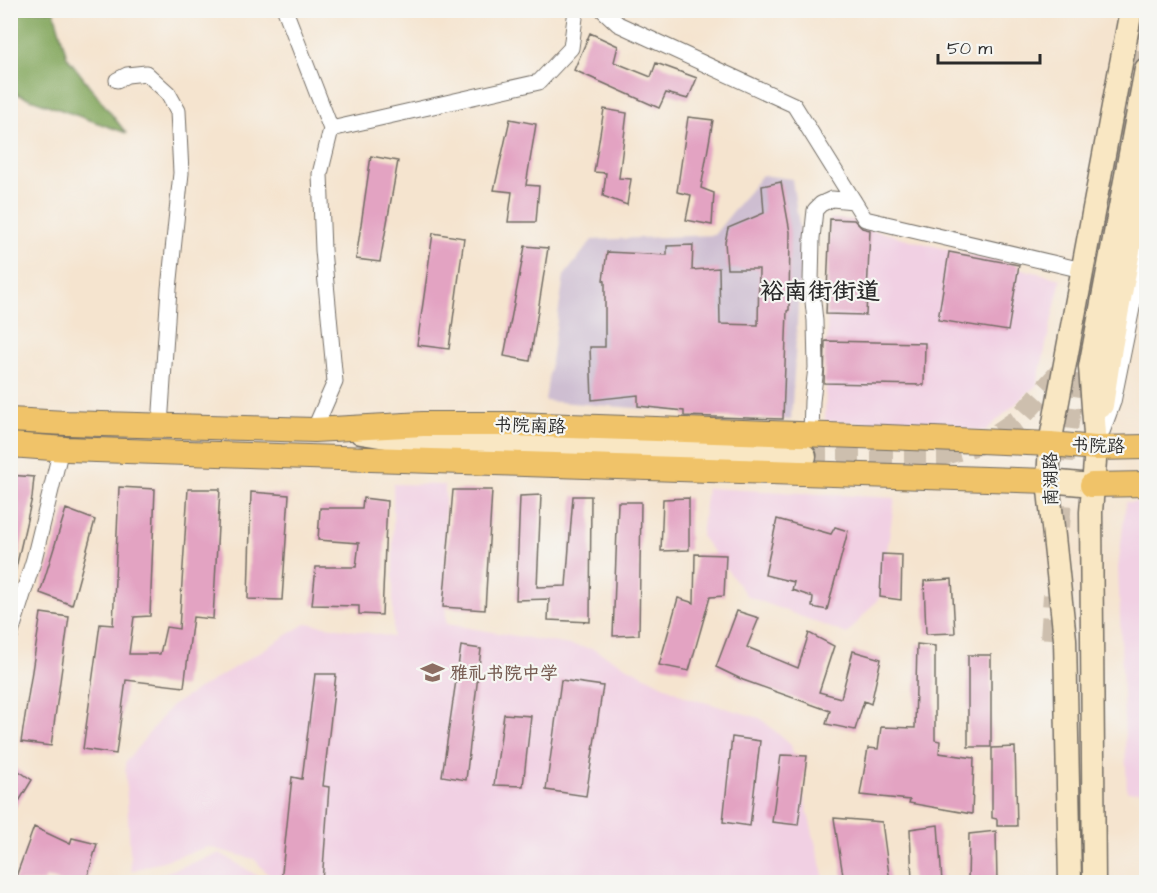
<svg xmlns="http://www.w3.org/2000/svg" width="1157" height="893" font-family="'Architects Daughter','LXGW WenKai TC',sans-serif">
	<rect width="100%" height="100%" fill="#f6f6f2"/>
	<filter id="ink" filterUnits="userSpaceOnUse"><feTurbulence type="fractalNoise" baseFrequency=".0167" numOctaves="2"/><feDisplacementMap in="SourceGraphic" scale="12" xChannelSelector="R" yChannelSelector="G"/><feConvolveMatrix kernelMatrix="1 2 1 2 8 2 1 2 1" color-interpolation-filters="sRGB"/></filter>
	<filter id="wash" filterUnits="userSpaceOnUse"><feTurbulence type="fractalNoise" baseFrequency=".008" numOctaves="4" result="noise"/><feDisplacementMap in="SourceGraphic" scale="24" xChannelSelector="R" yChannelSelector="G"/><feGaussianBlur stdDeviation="1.35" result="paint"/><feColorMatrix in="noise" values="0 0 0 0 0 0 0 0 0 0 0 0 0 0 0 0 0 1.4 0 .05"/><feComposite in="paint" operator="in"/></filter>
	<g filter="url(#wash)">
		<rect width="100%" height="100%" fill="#f5e4cf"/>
		<path fill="#f1d0e3" d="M830,219L1061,279L1037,385L985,431L945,427L825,421Z
			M393,484L445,485L446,624L593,649L686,697L760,718L791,745L825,882H275L254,859L208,847L131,871L125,763L171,706L307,623L393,637Z
			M707,488L895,498L880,597L847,634L747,596L701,536Z
			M1126,502H1146V791L1127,792L1118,568Z
			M220,853L264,880L265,882H139Z"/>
		<path fill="#cebed1" d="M762,175L792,179L802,245L791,420L545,401L564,276L592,240L714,235Z"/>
		<path fill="#82a65c" stroke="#566844" stroke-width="1.5" d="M11,10L54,11L67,57L126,133L11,92Z"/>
		<g id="blocks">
			<path fill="#e3a3c2" d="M590,33L618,46L614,62L651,77L656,63L697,78L688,99L666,93L659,108L574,70Z
				M604,109L627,113L619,178L631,179L627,205L603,196L606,173L594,172Z
				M688,117L713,120L701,188L714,193L712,225L686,220L691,195L677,192Z
				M510,119L536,124L526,185L539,186L536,222H508L512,192L494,190Z
				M371,156L398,161L380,262L356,259Z
				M781,182L790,232L789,310L787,311L783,419L684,416V411L638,406V395L592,400L590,347H605V281L603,280L607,252L667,255V246L693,245L692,270L719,268L720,324L758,325L759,269H727L725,242L728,228L764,213L762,186Z
				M830,219L854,220L862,228L870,230L866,315L826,314Z
				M433,233L464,238L449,349L417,345Z
				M525,246L548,248L530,361L504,356Z
				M949,252L1019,265L1008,331L938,320Z
				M825,341L925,343L924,385L824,383Z
				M10,475L34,477L32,498L15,572L10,571V512L13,498H10Z
				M119,487L155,489L150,616L134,617L129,654H160L166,627L179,629L188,489H220L213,619L193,617L184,687L126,680L116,754L83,749L100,624L113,625Z
				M453,490H492L485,610L443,607Z
				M251,492L289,495L282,600L248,599Z
				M541,495L537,587L566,586L573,496H591L590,622L548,620L549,599L516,600L520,496Z
				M363,498L387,501L382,615L359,614V606L312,605L316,567H356L359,543L318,540L320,508H362Z
				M689,498V550L661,551L663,499Z
				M618,502H641L639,635L613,636Z
				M66,509L95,520L72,605L40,593Z
				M777,519L831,534L835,527L848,531L827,610L812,607L813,597L792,590L794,582L765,575Z
				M695,554L726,555L724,596L710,597L689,671L659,665L678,598L694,603Z
				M882,554L902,555L901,600L880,597Z
				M952,579L955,633L926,634L924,581Z
				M737,611L759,618L747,647L798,668L809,633L834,646L819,692L841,698L853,651L881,659L871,704L864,701L855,730L826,724L830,711L743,680L716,667Z
				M41,613L69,617L51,746L21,742Z
				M917,644L935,646V740L940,741L939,753L974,758L972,814L909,803L910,800L860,795L868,748L878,749L881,727L915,728Z
				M461,646L481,649L466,780L442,776Z
				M968,655H991V747H968Z
				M315,674H336L323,786L329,787L322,882H281L292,777L302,779Z
				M561,680L603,686L586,796L546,790Z
				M504,714L531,716L523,786L494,785Z
				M732,737L760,741L750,826L723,822Z
				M1015,747L1017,826H997V819L992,818V748Z
				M781,755L807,756L798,825L772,822Z
				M10,765L32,780L10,816Z
				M834,818L882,822L890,882H844Z
				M938,825L942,882H912L910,829Z
				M34,827L70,844L72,838L97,844L86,882H60L46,877L44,882H14Z
				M996,831L997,882H968L969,834Z"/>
		</g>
	</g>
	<g filter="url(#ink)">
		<use href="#blocks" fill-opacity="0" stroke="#726c64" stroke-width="1.5"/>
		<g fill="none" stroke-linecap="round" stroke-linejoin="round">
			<path stroke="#cdbfae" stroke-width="22" stroke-dasharray="22 11" stroke-linecap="butt" d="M805,456L941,455L988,441L1018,420L1068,364
				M1059,527L1065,442L1079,352L1144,10
				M1051,639L1054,595"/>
			<defs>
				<path id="street" d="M285,10L331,129L320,174L323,250L335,382L314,430
					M603,10L618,24L794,105L865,219L1082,270
					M117,80L127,75L146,73L168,93L178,111L181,173L169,289L160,426
					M331,129L539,82L571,48L576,10
					M811,435L812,401L816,368L815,321L811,282L812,238L815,210L821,204L832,199L854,201
					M1099,440L1113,402L1146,239
					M10,636L34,559L61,449"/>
				<path id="secondary" d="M1102,405L1111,347L1146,159
					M361,433L386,437L805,456
					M1048,481L1092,485
					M1070,882L1065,639L1048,481L1050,444L1131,10
					M1094,882L1091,512L1096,448L1090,367L1146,69"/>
				<path id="primary" d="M10,420L66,423L314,430L423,424H512L887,437L1050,444L1096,448L1146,447
					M10,445L66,449L1048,481
					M1092,485L1146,484"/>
			</defs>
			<use href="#street" stroke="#726c64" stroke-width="17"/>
			<use href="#secondary" stroke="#726c64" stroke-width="25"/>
			<use href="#primary" stroke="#726c64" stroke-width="26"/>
			<use href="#street" stroke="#fff" stroke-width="15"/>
			<use href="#secondary" stroke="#f9e7c3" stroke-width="22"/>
			<use href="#primary" stroke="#f0c369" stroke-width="24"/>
		</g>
	</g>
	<defs>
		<symbol id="school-bare" viewBox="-9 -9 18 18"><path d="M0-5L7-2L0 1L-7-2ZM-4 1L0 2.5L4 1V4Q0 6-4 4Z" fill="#8d6e63" stroke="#f6f6f2" stroke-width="2.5" paint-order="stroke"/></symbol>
	</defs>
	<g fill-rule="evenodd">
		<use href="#school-bare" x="416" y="656" width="33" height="33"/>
	</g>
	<g text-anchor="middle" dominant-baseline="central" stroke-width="4.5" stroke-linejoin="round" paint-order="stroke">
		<g font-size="18" fill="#2b2b2b" stroke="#f6f6f2">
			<text transform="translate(530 426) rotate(2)">书院南路</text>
			<text transform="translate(1098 446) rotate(2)">书院路</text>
			<text transform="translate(1051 479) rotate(-91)">南湖路</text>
		</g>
		<g font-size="18" font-weight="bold" fill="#785e54" stroke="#f6f6f2" text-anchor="start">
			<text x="450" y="673">雅礼书院中学</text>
		</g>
		<g font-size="24" font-weight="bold" fill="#2b2b2b" stroke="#f6f6f2">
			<text x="820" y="292">裕南街街道</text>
		</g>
	</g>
	<rect width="1157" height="893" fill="none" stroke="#f6f6f2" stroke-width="36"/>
	<path d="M938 54v9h102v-9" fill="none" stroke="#2b2b2b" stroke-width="3"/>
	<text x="947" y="54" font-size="18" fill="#2b2b2b" stroke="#f6f6f2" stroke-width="4.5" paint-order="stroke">50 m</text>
</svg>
